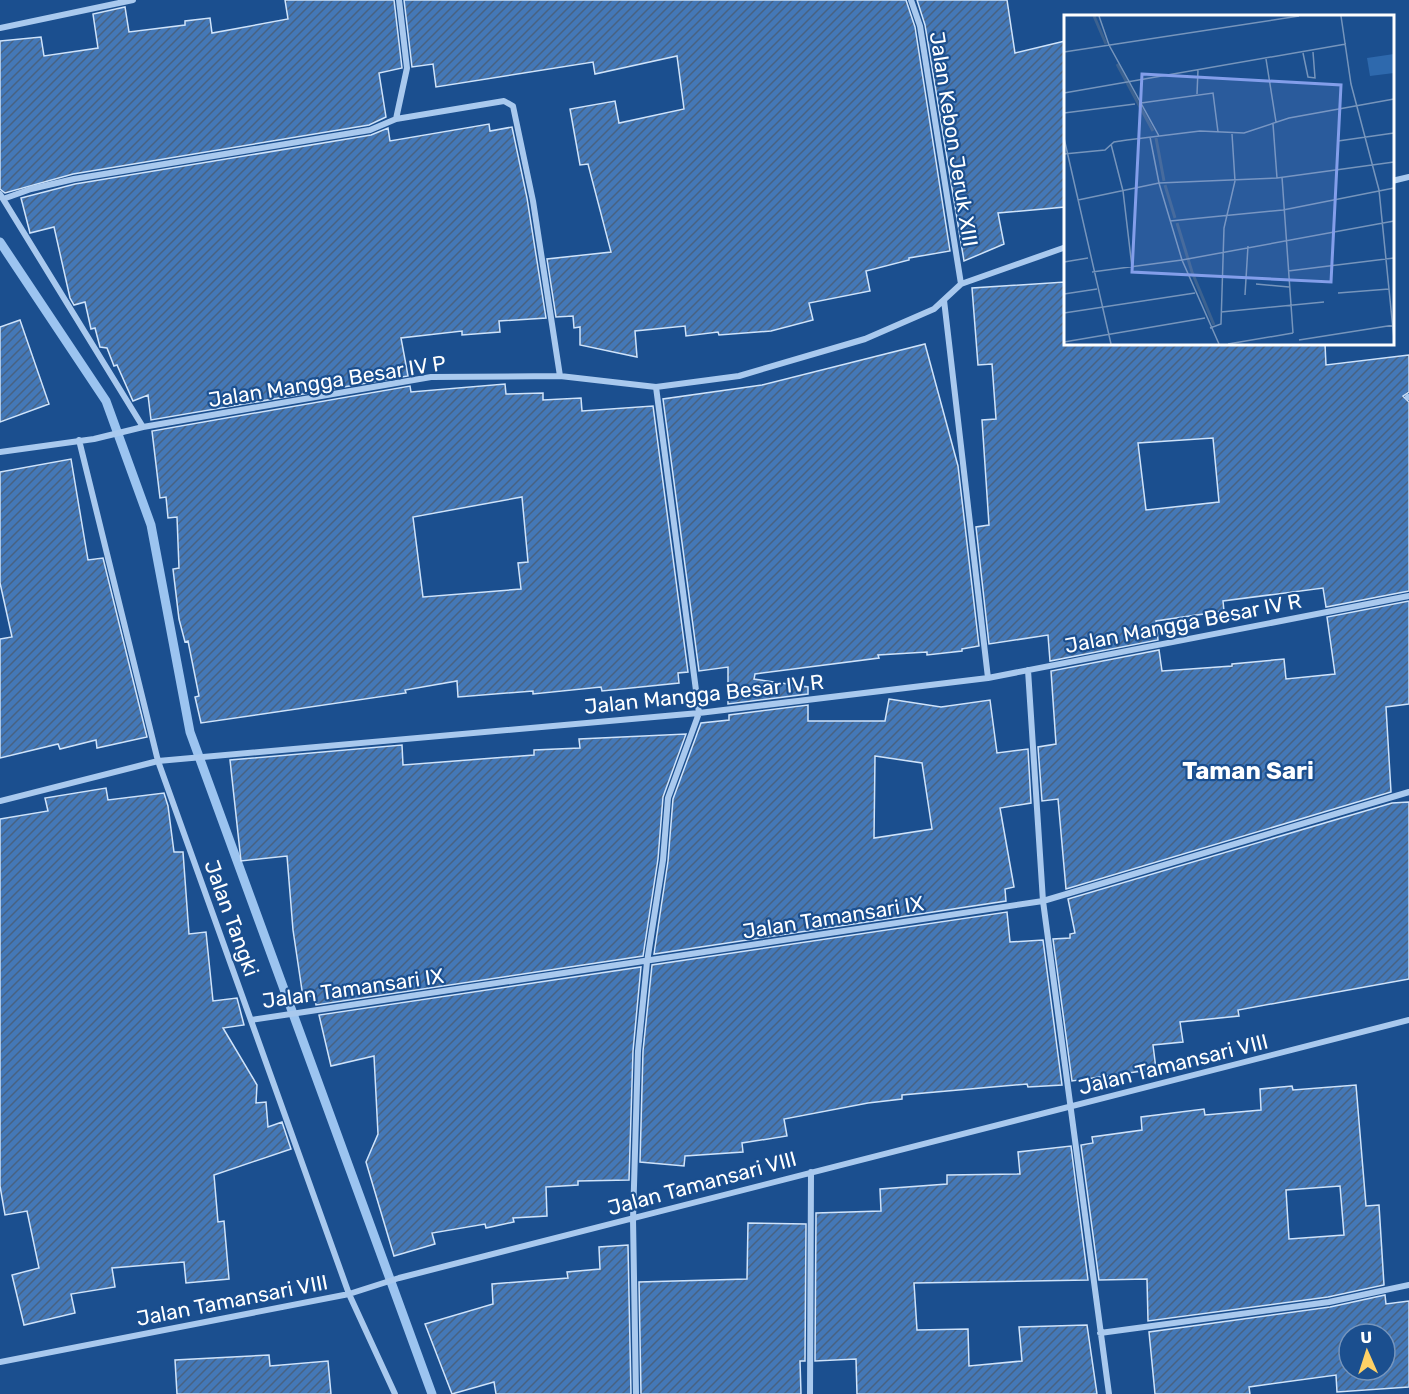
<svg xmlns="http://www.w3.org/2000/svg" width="1409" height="1394" font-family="Rubik,sans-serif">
	<defs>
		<pattern id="building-hatch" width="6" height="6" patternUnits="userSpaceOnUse" patternTransform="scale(1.5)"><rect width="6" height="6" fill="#4478b7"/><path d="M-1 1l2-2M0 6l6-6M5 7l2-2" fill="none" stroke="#486282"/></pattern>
	</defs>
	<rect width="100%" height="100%" fill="#1b4f8f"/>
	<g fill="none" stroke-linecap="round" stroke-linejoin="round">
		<path stroke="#9cc4f0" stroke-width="9" d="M0,242L106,401L151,525L190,732L432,1394"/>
	</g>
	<path fill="url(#building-hatch)" stroke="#cfe3fa" stroke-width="1.5" fill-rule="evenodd" d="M285,0H394L402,68L379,73L386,117L369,125L73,174L5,193L0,189V41L41,37L44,56L98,48L93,14L125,7L129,32L185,25V21L210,18L212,33L288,19Z
		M404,0H906L915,27L950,251L909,258V260L866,271L870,291L809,303L813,320L771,331L719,335L718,332L686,336L685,326L635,331L637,357L580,345V327L574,328L573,316L556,317L547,259L611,252L588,164L580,165L570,109L615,101L619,123L684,109L677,56L595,74L593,62L436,87L433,64L412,67Z
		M917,0H1007L1015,53L1065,41V207L998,213L1004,244L964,261L925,25Z
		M489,124L490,131L512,127L527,198L546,318L499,321L500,332L462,335V331L401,338L408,376L151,420L148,395L133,401L117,365L114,366L107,348L100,347L95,328L91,329L85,302L74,305L70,298L54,227L30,233L21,198L75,184L371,135L388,128L390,141Z
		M1065,282V344H1325L1326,365L1409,355V392L1403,396L1409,402V591L1326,607L1323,588L1223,601L1224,611L1156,621L1158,640L1050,661L1048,635L989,644L976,527L989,525L982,420L996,419L992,364L978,365L972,288ZM1213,438L1219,502L1146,510L1138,443Z
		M20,320L49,404L0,422V327Z
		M925,344L958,466L979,646L962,649V651L927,655V652L878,655L879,658L755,674L754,679L808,687V694L728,704V667L699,671L663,399L762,385Z
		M505,384L506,394L543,393V400L581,398L582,411L653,406L688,672L678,673L679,683L602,691L601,687L533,694V691L458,697L457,681L405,690L406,693L201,723L195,697L199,696L188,641L185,642L179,619L173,569L179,568L177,517L168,518L166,497L160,498L152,431L410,386L411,392ZM522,497L528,562L518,563L521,589L423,597L413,517Z
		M71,459L88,560L103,558L147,737L97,748L96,740L60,749L58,744L0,758V639L12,637L0,583V472Z
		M1409,601V704L1386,707L1391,792L1066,889L1058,799L1042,801L1038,747L1056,744L1051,671L1159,650L1162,671L1232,666V664L1284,659L1286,679L1335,674L1327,617Z
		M889,699L941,707L990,700L997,753L1028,749L1031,803L1000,808L1014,887L1005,889L1006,901L654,954L668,861L673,799L701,723L729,720V715L808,705V721H885ZM875,756L922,763L932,829L874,838Z
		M686,734L663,797L658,859L643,956L316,1005L314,996L303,997L293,930L287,856L241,861L230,760L402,745L403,765L534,755V750L580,748L579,739Z
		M106,788L108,800L164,793L168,806L174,852H183L189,934L206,932L213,1001L237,998L244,1025L223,1028L257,1085L256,1103L266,1102L268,1127L282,1122L291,1149L214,1175L218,1222L224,1221L229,1279L186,1283L184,1262L112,1268L115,1287L71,1294L75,1313L24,1325L12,1275L39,1268L27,1211L5,1215L0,1186V819L48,811L45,798Z
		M1409,802V979L1238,1010L1239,1016L1180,1022L1183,1042L1153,1045L1156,1069L1072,1081L1053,939L1070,938V934L1075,933L1068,899L1392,803Z
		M1007,912L1010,942L1043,940L1062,1085L1028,1087L1027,1084L902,1095V1099L868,1103L784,1119L787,1136L742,1143L743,1152L685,1156L684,1166L640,1162L643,1051L652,965Z
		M641,967L633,1051L629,1180L578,1181V1185L546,1187L547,1216L513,1218L514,1222L486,1228L485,1224L432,1233L435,1244L394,1256L366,1162L378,1134L374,1056L331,1066L319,1015Z
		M1356,1085L1366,1206L1379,1205L1384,1285L1328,1297L1148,1321L1147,1279L1099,1280L1081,1145L1093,1143L1092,1137L1142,1130L1141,1117L1204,1109L1205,1115L1261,1110L1260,1089L1292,1086L1293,1090ZM1340,1186L1344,1235L1289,1239L1286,1190Z
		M1071,1146L1088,1280L914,1283L917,1330L968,1329L969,1366L1022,1361L1019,1327L1087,1325L1097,1394H857L856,1359L815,1361L816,1213L881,1211L880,1189L947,1184V1175L1020,1174L1018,1152Z
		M748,1223L806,1224L805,1361H800L801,1394H641L639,1282L747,1279Z
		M628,1245L631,1394H496L494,1382L452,1394L425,1324L493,1304L492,1284L568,1278L567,1272L600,1269L599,1247Z
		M1385,1295L1386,1304L1409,1301V1387L1337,1392L1336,1375L1249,1387L1250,1394H1155L1149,1332L1330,1307ZM1349,1334H1385V1370H1349Z
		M269,1355L270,1366L328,1361L331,1394H177L175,1360Z"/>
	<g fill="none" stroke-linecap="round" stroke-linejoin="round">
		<path stroke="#a9c9ee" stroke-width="6" d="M911,0L920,26L961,284
			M0,28L133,0
			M396,119L407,68L399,0
			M1392,181L1409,177
			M0,194L143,427
			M3,199L31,189L74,179L370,130L396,119L504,101L513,106L533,201L560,376
			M944,300L988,678
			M1408,397H1409
			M79,440L158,761L349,1294L395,1394
			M0,452L94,439L143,427L431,377L560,376L656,387L739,376L865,339L934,309L961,284L1066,247
			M1028,670L1043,901L1109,1394
			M0,801L158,761L699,713L988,678L1409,596
			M251,1020L1043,901L1409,792
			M1100,1333L1329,1302L1409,1285
			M0,1362L349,1294L399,1278L1409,1020
			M636,1394L633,1219L638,1051L647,962L663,860L668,798L699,713L656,387
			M810,1394L811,1172"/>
	</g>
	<g text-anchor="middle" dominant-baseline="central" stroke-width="4.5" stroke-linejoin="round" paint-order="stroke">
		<g font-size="21" fill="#fff" stroke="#1b4f8f">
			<text transform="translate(954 139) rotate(81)">Jalan Kebon Jeruk XIII</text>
			<text transform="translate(327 381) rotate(-9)">Jalan Mangga Besar IV P</text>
			<text transform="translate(1183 623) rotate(-11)">Jalan Mangga Besar IV R</text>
			<text transform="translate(704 694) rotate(-6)">Jalan Mangga Besar IV R</text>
			<text transform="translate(833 917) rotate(-9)">Jalan Tamansari IX</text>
			<text transform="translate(232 918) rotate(70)">Jalan Tangki</text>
			<text transform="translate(353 988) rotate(-8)">Jalan Tamansari IX</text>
			<text transform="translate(1173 1064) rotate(-14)">Jalan Tamansari VIII</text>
			<text transform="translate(702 1183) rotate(-15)">Jalan Tamansari VIII</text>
			<text transform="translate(232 1300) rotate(-11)">Jalan Tamansari VIII</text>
		</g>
		<g font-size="24" font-weight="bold" fill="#fff" stroke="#1b4f8f">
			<text x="1248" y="771">Taman Sari</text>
		</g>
	</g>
	<g transform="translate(1064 15)">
		<rect width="330" height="330" fill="#1b4f8f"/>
		<path d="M330,39V58L306,61L303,43Z" fill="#2e69ad"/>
		<path fill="none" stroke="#3c6290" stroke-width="3" d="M30,1L42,29M53,49L89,116M92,123L100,166M101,170L111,203M113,208L128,257L150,310"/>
		<path fill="none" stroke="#7695bc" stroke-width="1.5" d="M35,1L45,30L95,121M277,1L287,69L315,175L330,324M0,37L235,1M239,38L244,62L251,63L249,37M202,44L212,107M0,78L282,29M133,79L134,55M77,88L149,78L154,117M0,98L71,89M209,109L213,163M86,122L95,168L118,245L155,329M0,123L47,329M274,126L330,118M47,129L59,176L68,252M0,139L41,135L50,127L63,125L136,116L180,118L225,103L330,84M218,162L229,318M14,185L95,168L213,163L330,147M106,206L219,195L330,173M0,247L24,243M224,256L330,243M28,257L118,245L330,206M192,269L225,272M274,278L325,274M0,279L33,274M181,280L184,231M157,297L260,287M0,298L131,278M146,313L157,309L160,213L171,166L168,119M235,325L330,310M0,327L141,303M164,329L229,318"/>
		<path fill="#839eea" fill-opacity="0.15" stroke="#839eea" stroke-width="3" d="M78,59L277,70L267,267L68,257Z"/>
		<rect width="330" height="330" fill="none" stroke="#fff" stroke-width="3"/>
	</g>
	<g transform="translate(1367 1352) rotate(357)"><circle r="28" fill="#1b4f8f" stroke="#7695bc" stroke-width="1.5"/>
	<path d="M0-4.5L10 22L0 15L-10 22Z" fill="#ffd166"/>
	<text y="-9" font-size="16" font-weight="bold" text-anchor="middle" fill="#ffffff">U</text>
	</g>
</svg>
